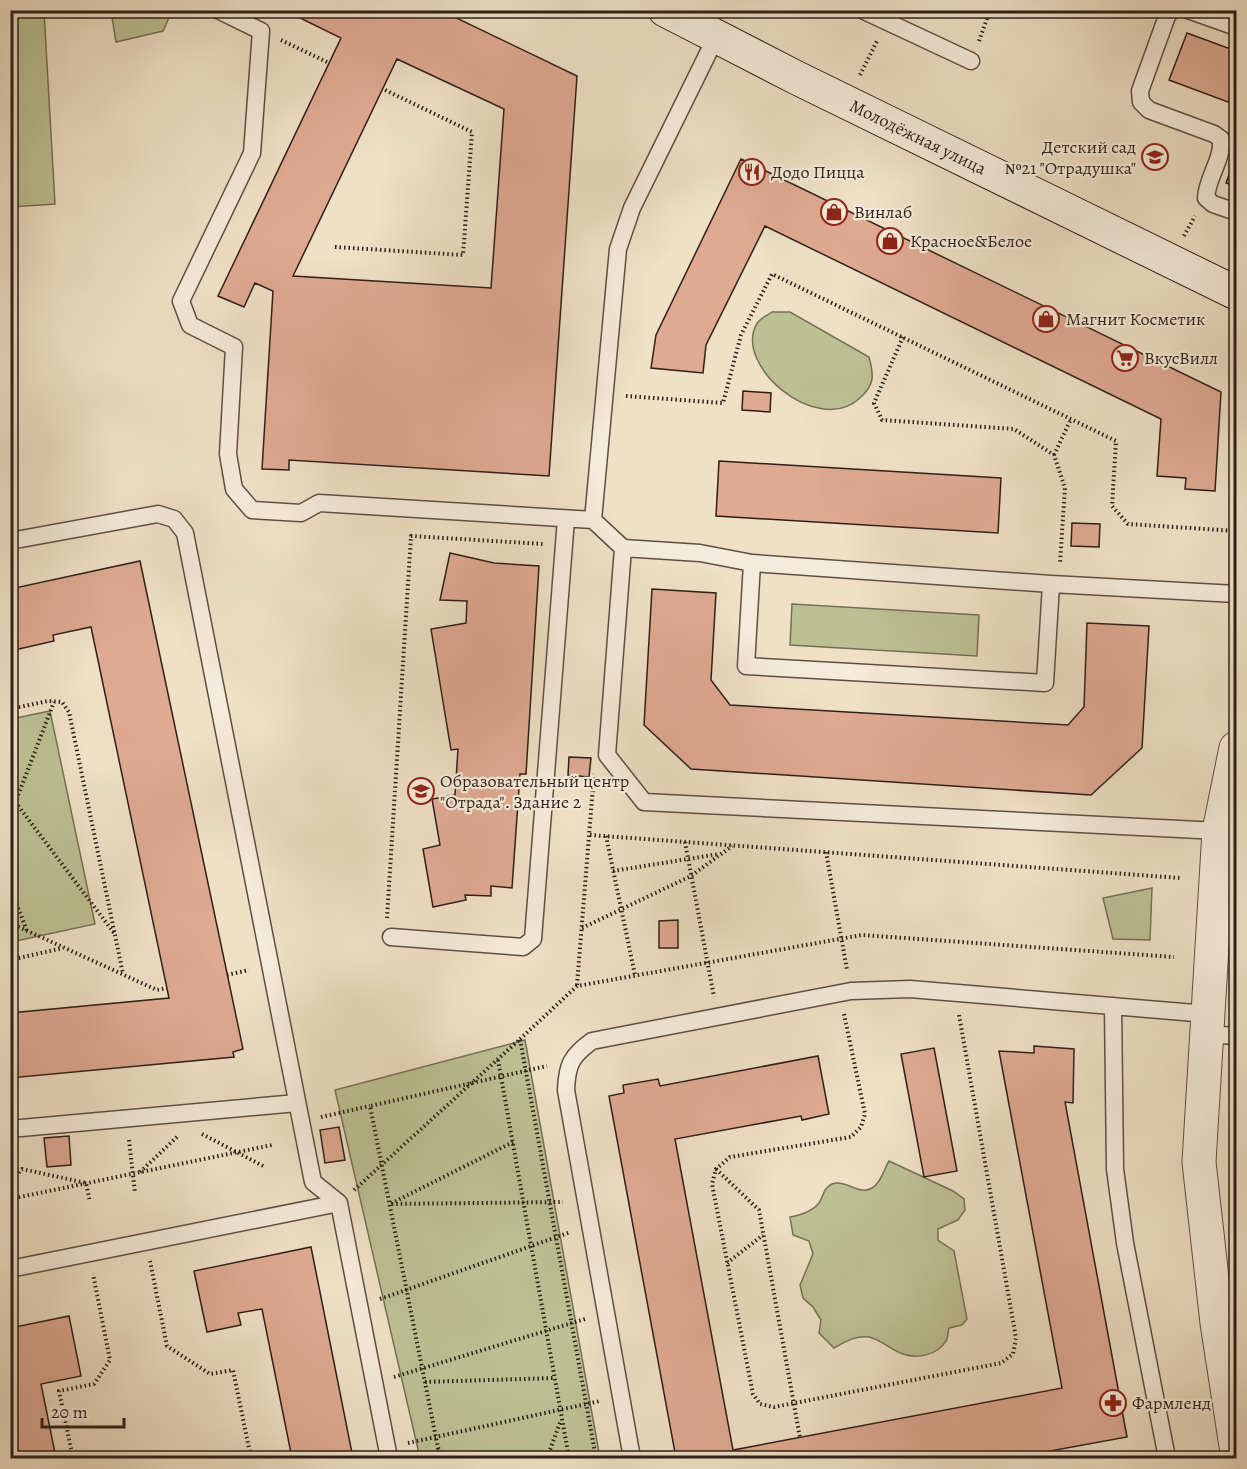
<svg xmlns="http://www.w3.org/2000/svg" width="1247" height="1469" font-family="Alegreya,serif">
	<rect width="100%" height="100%" fill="#efe0c6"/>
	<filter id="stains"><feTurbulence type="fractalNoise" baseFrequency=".00333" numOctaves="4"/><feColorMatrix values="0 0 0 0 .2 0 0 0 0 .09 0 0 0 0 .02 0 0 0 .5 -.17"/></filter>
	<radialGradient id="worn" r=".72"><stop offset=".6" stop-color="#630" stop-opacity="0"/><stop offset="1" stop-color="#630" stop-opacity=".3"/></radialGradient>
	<path fill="#bcc193" stroke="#757056" stroke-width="1.5" d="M11,10L44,11L55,204L11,207Z
		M111,11V10L172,11L163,31L116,42Z
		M772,312H790L869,357C874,376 875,384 860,398C817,438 730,363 758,322C761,318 768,315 772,312Z
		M792,604L979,615L977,656L790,645Z
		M50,711L95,924L11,942V719Z
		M1152,888L1150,940L1113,939L1103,898Z
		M525,1040L600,1458H420L335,1090Z
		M889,1161L953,1191L964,1199L965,1210L958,1220L938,1229V1240L954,1251L967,1319L962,1325L949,1328C948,1332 948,1338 946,1341C938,1355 917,1359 903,1354C891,1350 882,1340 869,1337C856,1335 845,1342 834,1348L819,1333L821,1320L813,1307L803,1298L800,1285L813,1254L809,1241L793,1235L790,1217C801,1215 812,1212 819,1203C824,1196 823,1188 832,1184C846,1179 859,1196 872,1188C881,1183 884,1169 889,1161Z"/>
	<path fill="#dfa992" stroke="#2e1f18" stroke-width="1.5" fill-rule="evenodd" d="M284,10H440L577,76L549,476L289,460V470L262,469L273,291L255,283L244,307L218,296L341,38ZM397,59L504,109L491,288L293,276Z
		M1187,33L1236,51V105L1169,80Z
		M1236,156V186L1226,183Z
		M741,159L1221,392L1215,491L1185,489L1186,478L1157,476L1161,419L765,226L706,345L703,373L651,368L656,335Z
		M743,391L771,393L770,412L742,410Z
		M719,461L1001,478L998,533L716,516Z
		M1072,523L1100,524L1099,547L1071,546Z
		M450,553L494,563L539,566L526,774H520L512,888L491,886V896L465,895L466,900L433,907L423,849L440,845L432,799L455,795L458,749L451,750L431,629L466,623L467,601L440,600Z
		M140,561L243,1049L233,1052L234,1057L10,1078V1013L169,998L91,627L53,635L54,641L10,651V589Z
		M652,589L716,593L711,680L730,705L1068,725L1084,707L1087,623L1149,626L1142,748L1091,795L691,769L644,725Z
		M569,757L591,758L589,777L568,775Z
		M678,920V948H659V921Z
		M1034,1046L1074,1049L1073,1103L1065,1102L1127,1437L1012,1458H676L609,1096L624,1093L623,1085L658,1079L660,1086L818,1056L829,1114L802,1120L801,1116L675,1139L733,1450L1062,1388L999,1051L1034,1053Z
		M934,1048L957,1171L924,1177L901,1054Z
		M339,1127L345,1160L325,1163L320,1130Z
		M69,1136L71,1165L47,1167L44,1138Z
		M311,1247L353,1458H292L262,1309L238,1313L241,1325L207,1332L194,1271Z
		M69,1316L81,1376L41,1384L56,1458H10V1328Z"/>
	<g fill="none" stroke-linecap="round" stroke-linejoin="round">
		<defs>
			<path id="lane" d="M218,10L261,31L252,153L181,301L190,325L234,347L228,454L234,489L252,510L301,513L319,503L593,520
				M862,10L971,61
				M1172,10L1167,16L1140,91L1141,102L1149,110L1214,134L1221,139C1223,160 1207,177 1206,198L1213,204L1236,212
				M1188,10L1236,27
				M10,541L158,514L174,519L185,533L313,1182L339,1203
				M623,548L593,520L618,249L632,208L716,37
				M752,563L746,666L1045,683L1051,584
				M1219,831L644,802L607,755L623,548L700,553L752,563L1051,584L1236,594
				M391,937L523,947L533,939L566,519
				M1113,1006L1115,1169L1125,1243L1167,1458
				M1206,1034L1236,1036
				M10,1129L297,1103
				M10,1269L339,1203L389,1458
				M632,1458L566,1090C567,1065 571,1056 592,1041L851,991L910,989L1207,1014"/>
			<path id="street" d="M1236,748L1219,831L1199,1162L1217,1323L1236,1446"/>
			<path id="secondary" d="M665,10L795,77L1236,293"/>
		</defs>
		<use href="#lane" stroke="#5e4f44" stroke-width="19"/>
		<use href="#street" stroke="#5e4f44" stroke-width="35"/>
		<use href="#secondary" stroke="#2e1f18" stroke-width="35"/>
		<path stroke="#2e1f18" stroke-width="4" stroke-dasharray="1.5 3" stroke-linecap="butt" d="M281,40L329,63
			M979,41L990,10
			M860,75L877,41
			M1184,236L1195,216
			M335,247L463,255L472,132L383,89
			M903,337L874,403L882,420L1014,429L1054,455L1065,488L1060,563
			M626,396L723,403L741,335L772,274L1116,441L1112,506L1128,524L1236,531
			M1054,455L1071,419
			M10,709L48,701L62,702L69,712L123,974
			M10,795L114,933
			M10,816L54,702
			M590,835L1180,878
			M606,836L635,975
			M685,842L714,997
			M826,852L847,970
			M613,871L719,854
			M10,887L27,931
			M387,918L411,536L543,544
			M10,923L157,990L167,988
			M582,928L691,876L732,846
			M10,960L63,948
			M227,975L249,970
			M577,985L594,774
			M844,1014L865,1114L861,1127L851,1137L730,1157L716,1169L712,1184L753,1394L760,1404L774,1407L1001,1363L1013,1354L1016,1338L959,1015
			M520,1039L577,986L862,935L1174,957
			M498,1060L569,1458
			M321,1117L370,1106
			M202,1134L265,1167
			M129,1140L135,1193
			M513,1142L390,1204L563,1202
			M716,1169L759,1210L800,1438
			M140,1172L178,1136
			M10,1183L22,1169L86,1183L90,1202
			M354,1190L520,1039L596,1458
			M10,1199L272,1145
			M150,1261L167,1346L210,1374L233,1370L251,1458
			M727,1263L763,1235
			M380,1299L571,1232
			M394,1377L585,1319
			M425,1382L554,1378
			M408,1443L600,1401
			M438,1448L447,1458
			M73,1458L59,1391L94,1384L110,1360L93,1274
			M440,1458L370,1106L547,1066
			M547,1458L561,1420"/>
		<use href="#lane" stroke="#f5ebda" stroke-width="16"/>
		<use href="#street" stroke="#f5ebda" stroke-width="33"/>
		<use href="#secondary" stroke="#f5ebda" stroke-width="33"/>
	</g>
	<defs>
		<symbol id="school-ring" viewBox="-11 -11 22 22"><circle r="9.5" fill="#f5ebda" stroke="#8f2418" stroke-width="1.5"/><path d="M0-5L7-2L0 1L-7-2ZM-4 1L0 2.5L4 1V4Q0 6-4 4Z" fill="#8f2418"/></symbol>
		<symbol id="restaurant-ring" viewBox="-11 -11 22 22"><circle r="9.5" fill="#f5ebda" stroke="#8f2418" stroke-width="1.5"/><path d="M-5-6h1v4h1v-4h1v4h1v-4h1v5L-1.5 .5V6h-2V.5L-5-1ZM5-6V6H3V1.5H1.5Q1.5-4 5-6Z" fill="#8f2418"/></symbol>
		<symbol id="shop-ring" viewBox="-11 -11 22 22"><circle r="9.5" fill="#f5ebda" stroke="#8f2418" stroke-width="1.5"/><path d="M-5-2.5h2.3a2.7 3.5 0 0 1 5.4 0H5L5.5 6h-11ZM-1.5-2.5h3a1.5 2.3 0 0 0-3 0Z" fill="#8f2418"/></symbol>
		<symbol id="supermarket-ring" viewBox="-11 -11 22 22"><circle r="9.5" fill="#f5ebda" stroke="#8f2418" stroke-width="1.5"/><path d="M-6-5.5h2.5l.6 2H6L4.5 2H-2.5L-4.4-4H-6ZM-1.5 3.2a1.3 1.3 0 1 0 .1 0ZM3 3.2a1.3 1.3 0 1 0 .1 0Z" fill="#8f2418"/></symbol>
		<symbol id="pharmacy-ring" viewBox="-11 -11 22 22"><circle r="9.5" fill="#f5ebda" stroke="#8f2418" stroke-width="1.5"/><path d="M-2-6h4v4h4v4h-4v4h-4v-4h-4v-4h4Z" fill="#8f2418"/></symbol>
	</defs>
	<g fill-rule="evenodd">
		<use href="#school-ring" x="1140" y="142" width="30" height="30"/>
		<use href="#restaurant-ring" x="737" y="157" width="30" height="30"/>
		<use href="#shop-ring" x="819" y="197" width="30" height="30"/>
		<use href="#shop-ring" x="875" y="226" width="30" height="30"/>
		<use href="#shop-ring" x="1031" y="304" width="30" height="30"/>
		<use href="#supermarket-ring" x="1110" y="343" width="30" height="30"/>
		<use href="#school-ring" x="406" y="776" width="30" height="30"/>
		<use href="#pharmacy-ring" x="1098" y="1388" width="30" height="30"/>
	</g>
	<g text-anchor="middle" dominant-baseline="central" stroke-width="4.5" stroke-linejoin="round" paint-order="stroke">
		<g font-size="18" fill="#2e1f18" stroke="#f5ebda">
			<text transform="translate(918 137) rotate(26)">Молодёжная улица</text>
		</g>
		<g font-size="18" fill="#2e1f18" stroke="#f5ebda" text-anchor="start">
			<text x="1136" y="147" text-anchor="end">Детский сад<tspan x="1136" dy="21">№21 "Отрадушка"</tspan></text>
			<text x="771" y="172">Додо Пицца</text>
			<text x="854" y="212">Винлаб</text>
			<text x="910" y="241">Красное&amp;Белое</text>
			<text x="1066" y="319">Магнит Косметик</text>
			<text x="1144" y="358">ВкусВилл</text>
			<text x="440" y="781">Образовательный центр<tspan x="440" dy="21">"Отрада". Здание 2</tspan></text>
			<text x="1132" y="1403">Фармленд</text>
		</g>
	</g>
	<rect width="1247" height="1469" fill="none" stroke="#efe0c6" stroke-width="36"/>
	<rect x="12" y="12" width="1223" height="1445" fill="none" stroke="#2e1f18" stroke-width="3"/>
	<rect x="18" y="18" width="1211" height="1433" fill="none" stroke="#2e1f18" stroke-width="1.5"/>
	<path d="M42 1418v9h82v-9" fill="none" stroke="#2e1f18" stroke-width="3"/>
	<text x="51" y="1418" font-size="18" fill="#2e1f18" stroke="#f5ebda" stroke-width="4.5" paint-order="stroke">20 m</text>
	<rect width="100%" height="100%" filter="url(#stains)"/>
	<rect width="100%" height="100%" fill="url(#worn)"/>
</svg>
